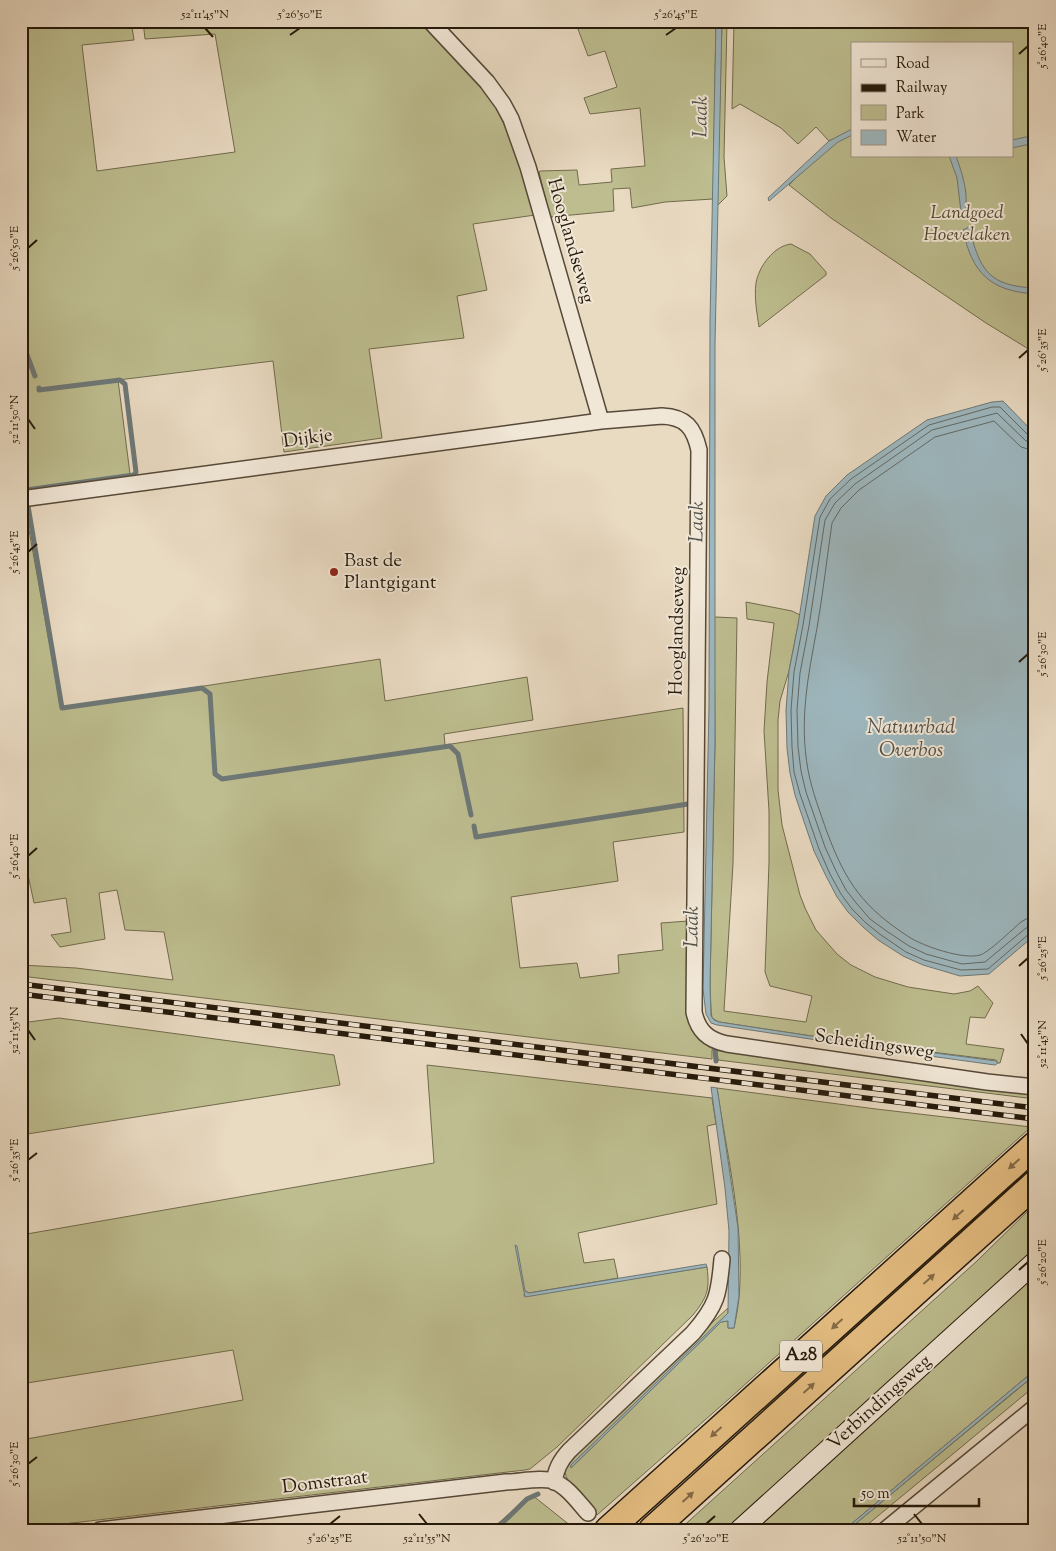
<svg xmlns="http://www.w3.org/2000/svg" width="1056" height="1551" font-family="'Sorts Mill Goudy',serif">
	<rect width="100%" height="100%" fill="#e9dac2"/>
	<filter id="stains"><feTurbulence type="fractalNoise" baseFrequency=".004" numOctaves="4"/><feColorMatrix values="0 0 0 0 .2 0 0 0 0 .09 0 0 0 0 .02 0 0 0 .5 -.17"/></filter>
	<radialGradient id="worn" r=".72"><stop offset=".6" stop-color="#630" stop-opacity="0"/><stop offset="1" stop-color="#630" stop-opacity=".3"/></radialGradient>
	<path fill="#bdbd8f" stroke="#716b4c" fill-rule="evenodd" d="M21,21H131L134,40L82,45L97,171L235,152L215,34L145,39L143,21H422L479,84L495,105L517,152L535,215L473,224L487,290L457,296L464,338L369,349L382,438L284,452L273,361L118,380L130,474L21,490Z
		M575,21H716L713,199L665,202L632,208L630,188L613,189L614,211L550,217L539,172L540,171L577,170L579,185L612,182L611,169L645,166L640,108L590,114L584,98L617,87L605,51L588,56Z
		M722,21H727L724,157L727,196L717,206Z
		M734,21H1035V353L986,323L831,218L789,185L833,139L829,141L816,127L798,144L781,128L740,104L732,109ZM852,44H1012V156H852Z
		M791,244L810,254L826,272V275L759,327C757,313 754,298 756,283C759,266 774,246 791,244Z
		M21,508H25L61,708L380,659L385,701L527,677L533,720L444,734L445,745L683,708L684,832L613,842L618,881L511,897L520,968L577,963L580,978L619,973L618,955L663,950L661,923L688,921L689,1015L692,1030L696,1035L1035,1092V1099L718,1060L717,1051L712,1050V1059L21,976V965L76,968L173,980L164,932L125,930L117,890L99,893L105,939L60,947L51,935L71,932L66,898L34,903L25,861L21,858Z
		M746,602L792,611L800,615L789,671L780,701L778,720V790L782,825L800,895L805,908L816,930L837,954L851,965L875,977L908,987L954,994L970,991L978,986L993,1003L985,1018L970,1017L966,1044L1004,1049L1000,1063H998L996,1060L851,1042L719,1022L712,1018L711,1010L710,985L715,742L714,618L716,617L737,618L733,864L724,1011L806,1022L812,996L770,986L765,972L769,863V811L764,731L767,682L774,623L747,619Z
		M59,1018L334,1055L340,1085L21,1135V1023Z
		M427,1065L712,1098L716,1124L707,1126L717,1204L578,1233L584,1263L614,1259L618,1278L529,1293L525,1291L524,1296L707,1267C710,1291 707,1297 693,1315L557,1447L530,1469L525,1470L21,1529V1440L243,1400L233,1350L21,1384V1235L434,1163Z
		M717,1088L876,1109L1031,1127L730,1398L597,1515C584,1500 559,1482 566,1461L652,1378L728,1308V1313L723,1318L571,1465V1468L721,1322L728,1321V1328H734C736,1318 738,1308 739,1298C745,1228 727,1156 717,1088Z
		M1035,1204V1248L972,1308L727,1530H679L977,1261Z
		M1035,1276V1370L844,1530H753Z
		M1035,1375V1386L861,1530H848Z
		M532,1495L576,1530H490Z"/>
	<path fill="#9db7bf" stroke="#6d7877" d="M716,21H722L715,344V742L710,985L711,1016L714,1020L719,1022L851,1042L996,1061L998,1063L995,1065L850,1045L717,1025L711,1023L706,1014L703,989L709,707L710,322Z
		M852,129V135L838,142L769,201L768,198L829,141Z
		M1035,135V143L1012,148V140Z
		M949,156H956C962,173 970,196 964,213L961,212L957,178Z
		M969,227C980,270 988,286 1035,288V294C990,291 972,273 963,230Z
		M1003,401L1035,434V935L989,974L960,976L923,965L903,956L878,940L863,927L848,912L837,897L826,876L814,851L795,795L790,773L787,748L786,710L789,671L798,625L815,516L826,496L847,475L927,420L992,402Z
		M711,1087L717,1088L719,1100L738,1228L739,1296L734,1328H728V1321L721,1322L571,1468V1465L728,1313L729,1231L725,1188Z
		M515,1245L517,1246L525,1291L529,1293L706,1264L707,1267L525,1297Z
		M1035,1370V1375L1010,1395L848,1530H844Z"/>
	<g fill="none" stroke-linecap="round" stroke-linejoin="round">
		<path stroke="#616864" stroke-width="1" d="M1035,437L1029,436L1000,407H992L929,425L851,479L830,499L820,517L803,625L794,672L791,710L792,747L794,772L800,794L819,849L830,874L841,894L852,909L866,923L881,935L906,952L924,960L961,970L988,969L1030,933L1035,932
			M1035,443L1026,441L997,413L932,430L855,484L835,503L825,520L809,626L800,673L797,710L798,747L801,771L806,792L825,847L836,871L846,890L857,904L870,919L885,930L909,946L926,954L962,964L985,962L1026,928L1035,925
			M1035,451L1021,447L994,421L935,437L859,490L841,508L832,523C827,558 823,593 817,628C808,677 799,720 808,770C812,791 820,812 827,832C846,883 863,907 909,937C923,946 963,960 980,955C988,953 1013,929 1021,922L1028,918H1035"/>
		<path stroke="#6d7877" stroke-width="5" d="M21,339L35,376
			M26,491V490L134,475L136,472L125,384L120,380L39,390V388
			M28,506L62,708L202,688L210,694L215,774L222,779L450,746L458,754L471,815
			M474,826L476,837L688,804
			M715,1050L716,1061
			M495,1530L527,1499L538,1494"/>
		<defs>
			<path id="street" d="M430,21L487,82L503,104L511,119L528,167L601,421
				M21,499L601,421L662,416C686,417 694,428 699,450L694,1012C698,1031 708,1040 727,1044L987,1082L1035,1087
				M554,1482C556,1469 560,1461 569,1451L693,1333C717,1305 719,1295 722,1259
				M100,1530L506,1482C518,1482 542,1477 553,1481C567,1486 578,1502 588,1513
				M885,1530L1035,1407
				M1032,1530L1035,1528"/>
			<path id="secondary" d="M740,1530L1035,1262"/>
			<path id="highway" d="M608,1530L1035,1145
				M652,1530L1035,1184"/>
		</defs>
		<use href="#street" stroke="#564938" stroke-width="18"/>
		<use href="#secondary" stroke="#25190a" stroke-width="22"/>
		<use href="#highway" stroke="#25190a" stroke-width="29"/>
		<use href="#street" stroke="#f1e7d7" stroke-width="15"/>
		<use href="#secondary" stroke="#f1e7d7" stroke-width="20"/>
		<use href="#highway" stroke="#e4bd81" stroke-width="26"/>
		<defs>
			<path id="rail" d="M21,984L1035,1108
				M21,994L1035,1119"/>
		</defs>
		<use href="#rail" stroke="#25190a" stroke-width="5.5"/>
		<use href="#rail" stroke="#f1e7d7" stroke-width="4" stroke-dasharray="11" stroke-linecap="butt"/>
	</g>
	<defs><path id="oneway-solid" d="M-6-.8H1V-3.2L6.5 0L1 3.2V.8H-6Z" transform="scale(1.25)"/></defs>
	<g fill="#846b46">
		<use href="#oneway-solid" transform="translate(1014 1164) rotate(138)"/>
		<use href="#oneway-solid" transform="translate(958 1215) rotate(138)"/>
		<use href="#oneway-solid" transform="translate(929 1279) rotate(-42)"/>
		<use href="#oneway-solid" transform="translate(837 1324) rotate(138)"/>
		<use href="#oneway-solid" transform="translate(809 1388) rotate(-42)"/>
		<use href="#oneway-solid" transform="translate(716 1432) rotate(138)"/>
		<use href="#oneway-solid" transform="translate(688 1497) rotate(-42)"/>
	</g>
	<path fill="none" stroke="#25190a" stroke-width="2" d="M205,28L213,37M290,35L300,28M666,35L676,28M1019,54L1028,46M28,248L37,240M1019,358L1028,350M28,419L35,429M28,552L37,544M1019,662L1028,654M28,856L37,848M1019,966L1028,958M28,1030L35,1040M1021,1034L1028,1044M28,1160L37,1153M1019,1270L1028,1262M28,1464L37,1457M419,1514L427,1524M914,1514L922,1524M330,1524L340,1516M706,1524L715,1516"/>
	<circle fill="#8f2418" stroke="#f1e7d7" stroke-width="2" cx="334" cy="572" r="5"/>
	<g text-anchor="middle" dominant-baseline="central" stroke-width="4" stroke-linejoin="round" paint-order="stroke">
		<rect fill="#f1e7d7" stroke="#625748" stroke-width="1" x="780" y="1340.5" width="42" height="31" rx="4"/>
		<g font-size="18" font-weight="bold" fill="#25190a">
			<text x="801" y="1356">A28</text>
		</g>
		<g font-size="19" font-style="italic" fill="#534a32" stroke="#f1e7d7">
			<text x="967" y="213">Landgoed<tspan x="967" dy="22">Hoevelaken</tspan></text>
		</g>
		<g font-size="19" fill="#25190a" stroke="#f1e7d7">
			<text transform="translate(570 241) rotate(74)">Hooglandseweg</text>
			<text transform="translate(308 439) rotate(-8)">Dijkje</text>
			<text transform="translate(678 631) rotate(-89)">Hooglandseweg</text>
			<text transform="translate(874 1045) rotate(8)">Scheidingsweg</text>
			<text transform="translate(880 1403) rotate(-42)">Verbindingsweg</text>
			<text transform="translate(325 1483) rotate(-7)">Domstraat</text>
		</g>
		<g font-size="19" fill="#25190a" stroke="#f1e7d7" text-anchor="start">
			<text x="344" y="561">Bast de<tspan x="344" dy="22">Plantgigant</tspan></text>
		</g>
		<g font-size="20" font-style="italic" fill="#4f5049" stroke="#f1e7d7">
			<text transform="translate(702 117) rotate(-89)">Laak</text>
			<text transform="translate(698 522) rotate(-89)">Laak</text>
			<text x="911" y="728">Natuurbad<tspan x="911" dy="23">Overbos</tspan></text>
			<text transform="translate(693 927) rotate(-89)">Laak</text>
		</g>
	</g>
	<rect width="1056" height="1551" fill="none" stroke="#e9dac2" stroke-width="55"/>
	<rect x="851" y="42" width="162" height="115" fill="#f1e7d7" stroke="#9f9585"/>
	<rect x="861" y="59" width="25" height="8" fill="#f1e7d7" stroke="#9f9585"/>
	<text x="896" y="68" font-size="15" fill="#25190a">Road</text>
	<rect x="861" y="84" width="25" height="8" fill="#25190a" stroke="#9f9585"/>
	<text x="896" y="92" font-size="15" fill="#25190a">Railway</text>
	<rect x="861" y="105" width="25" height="15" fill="#bdbd8f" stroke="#9f9585"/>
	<text x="896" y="118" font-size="15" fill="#25190a">Park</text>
	<rect x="861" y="130" width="25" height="15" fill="#9db7bf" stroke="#9f9585"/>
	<text x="896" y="142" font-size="15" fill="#25190a">Water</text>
	<path d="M854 1498v8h125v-8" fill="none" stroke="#25190a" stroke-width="2.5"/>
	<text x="861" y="1498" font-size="15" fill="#25190a" stroke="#f1e7d7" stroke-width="4" paint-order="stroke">50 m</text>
	<rect x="28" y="28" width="1000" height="1496" fill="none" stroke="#25190a" stroke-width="2"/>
	<g font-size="12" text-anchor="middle" fill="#25190a">
		<text x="205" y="18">52°11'45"N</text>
		<text x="300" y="18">5°26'50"E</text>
		<text x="676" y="18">5°26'45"E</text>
		<text transform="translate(1042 46) rotate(-90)" y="4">5°26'40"E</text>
		<text transform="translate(14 248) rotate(-90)" y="4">5°26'50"E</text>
		<text transform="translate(1042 350) rotate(-90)" y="4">5°26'35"E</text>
		<text transform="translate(14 419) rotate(-90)" y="4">52°11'50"N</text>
		<text transform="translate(14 552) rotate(-90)" y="4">5°26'45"E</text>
		<text transform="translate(1042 654) rotate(-90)" y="4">5°26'30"E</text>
		<text transform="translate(14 856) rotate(-90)" y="4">5°26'40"E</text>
		<text transform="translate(1042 958) rotate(-90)" y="4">5°26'25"E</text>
		<text transform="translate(14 1030) rotate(-90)" y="4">52°11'55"N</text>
		<text transform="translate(1042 1044) rotate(-90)" y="4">52°11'45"N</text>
		<text transform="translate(14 1160) rotate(-90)" y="4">5°26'35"E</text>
		<text transform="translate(1042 1262) rotate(-90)" y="4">5°26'20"E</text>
		<text transform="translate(14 1464) rotate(-90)" y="4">5°26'30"E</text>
		<text x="330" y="1542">5°26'25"E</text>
		<text x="427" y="1542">52°11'55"N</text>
		<text x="706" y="1542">5°26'20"E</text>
		<text x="922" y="1542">52°11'50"N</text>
	</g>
	<rect width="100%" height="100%" filter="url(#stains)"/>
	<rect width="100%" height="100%" fill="url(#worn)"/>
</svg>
